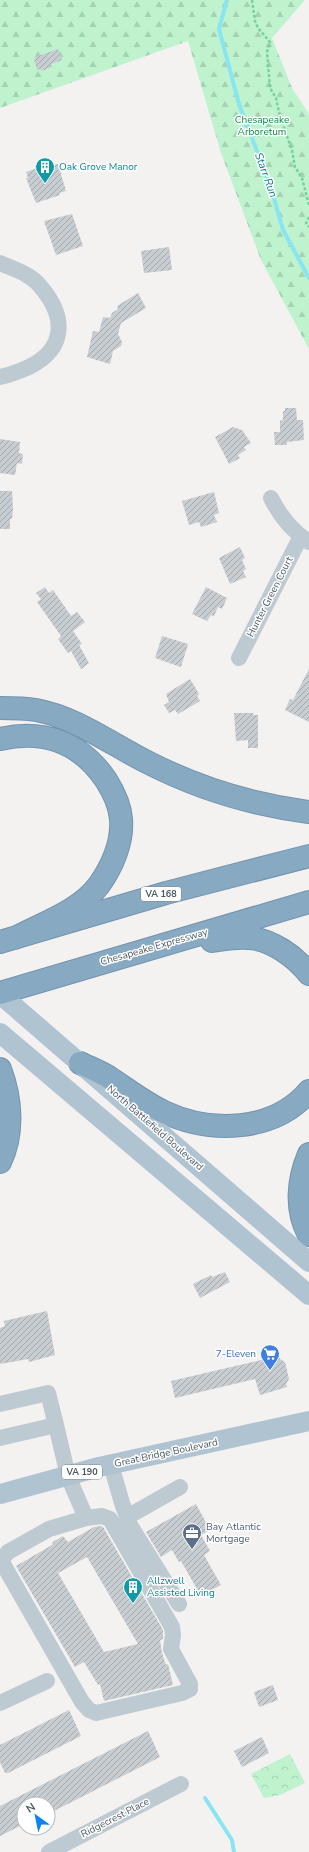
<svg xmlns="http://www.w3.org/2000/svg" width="309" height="1852" font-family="'Nunito Sans',sans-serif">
	<defs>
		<pattern id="forest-firs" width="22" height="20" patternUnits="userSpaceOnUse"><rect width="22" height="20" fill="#bef3ce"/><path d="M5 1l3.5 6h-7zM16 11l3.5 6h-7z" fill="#a5d2b3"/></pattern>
		<pattern id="park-crowns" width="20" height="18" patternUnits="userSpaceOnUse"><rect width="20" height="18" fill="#bef3ce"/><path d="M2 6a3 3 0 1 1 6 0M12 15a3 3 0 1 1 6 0" fill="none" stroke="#a5d2b3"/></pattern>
		<pattern id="building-hatch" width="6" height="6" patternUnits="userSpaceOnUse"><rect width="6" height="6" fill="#c8cdd1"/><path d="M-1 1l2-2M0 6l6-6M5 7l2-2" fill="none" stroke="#a4a9ad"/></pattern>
	</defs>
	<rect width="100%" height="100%" fill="#f4f1f1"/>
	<path fill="url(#forest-firs)" d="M0,0H305L272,38L292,88L309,114V349L261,260L221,153L188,41L0,108Z"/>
	<path fill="url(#park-crowns)" d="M290,1754L305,1783L280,1795L264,1798L251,1774Z"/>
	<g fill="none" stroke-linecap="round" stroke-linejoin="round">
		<path stroke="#89e5f2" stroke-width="4" d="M227,0L219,29L239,104L271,188L283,230L309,278
			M205,1798L232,1840L234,1852"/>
	</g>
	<path fill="url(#building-hatch)" fill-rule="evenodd" d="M58,49L62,60L49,65L50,68L41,71L40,69L37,70L34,59L36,58L35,57Z
		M49,164L50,166L58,164L66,191L59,193L60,195L36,203L26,178H28L26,172Z
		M72,214L83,246L56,255L44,221Z
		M169,247L172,270L144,273L141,251Z
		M138,293L146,308L121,323L118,334L122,342L121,346L113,351L110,364L87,357L93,331L99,332L103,317L110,318L112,313L118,309L117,306Z
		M285,408H296L297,420H303L304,440L287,442V445H275L274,432H280V421L283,420V411H285Z
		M233,427L242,430L251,443L244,447L246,450L238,455L240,458L229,464L215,437Z
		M0,439L20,442L19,453L23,454L22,464L17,463L15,475L0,473Z
		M0,491H12L13,509L12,519H10V529H0Z
		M214,492L219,513L214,515L217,522L201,527L199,522L189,525L182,501Z
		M240,547L245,558L242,560L246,569L243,571L246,577L230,584L219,558Z
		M45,587L49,593L53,590L71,616L77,612L85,622L73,631L82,644L79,645L89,663L81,669L71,651L68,653L58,639L61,636L37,602L41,599L36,593Z
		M206,587L227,598L222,609L218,607L214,616L211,615L207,621L192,614Z
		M162,636L188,644L181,667L155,658Z
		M309,669V722L285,710L290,699L293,700Z
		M190,679L199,694L197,696L200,701L178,714L175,710L169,713L164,705L169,702L166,694Z
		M234,713H253V715H258V748H248V740L236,741Z
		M225,1272L230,1282L200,1298L193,1284L211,1275L212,1277Z
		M47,1311L55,1355L29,1362L28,1359L0,1364V1328L5,1326L4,1321Z
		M279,1356L280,1359L285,1362L289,1379L286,1384L287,1387L260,1395L255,1379L175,1398L171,1381Z
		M196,1504L210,1530L201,1535L210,1551L204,1555L221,1585L201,1596L181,1561L179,1562L172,1550L161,1557L146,1532Z
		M101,1526L103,1527L163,1630V1639L160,1640L162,1653L166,1665L168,1664L173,1685L104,1701L100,1684L98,1685L84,1662L75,1667L16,1566L52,1545L53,1542L63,1536L68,1542L94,1527ZM87,1557L138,1644L104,1652L58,1573Z
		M273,1685L278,1700L259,1707L254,1692Z
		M69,1710L81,1736L8,1773H5L0,1762V1745Z
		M148,1731L160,1757L48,1814V1804H24V1824L0,1836V1806Z
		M262,1737L269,1753L242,1767L234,1751Z"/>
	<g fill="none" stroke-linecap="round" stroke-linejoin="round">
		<defs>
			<path id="highway" d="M0,708C12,708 24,708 36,710C76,717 114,746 149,763C198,788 255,805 309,812
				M0,739C44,729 81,743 106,780C113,791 120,806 121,819C123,842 112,867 99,885C80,911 43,923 15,938
				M212,941C224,939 236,937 249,938C271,939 296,957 309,974
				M0,942L166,893L309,856
				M0,993L309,902
				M80,1063C90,1068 101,1072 110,1078C128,1090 145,1103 164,1112C211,1134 274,1132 309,1091
				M0,1069C11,1098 14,1133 0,1162
				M309,1154C298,1180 295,1209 309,1235"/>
		</defs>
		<use href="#highway" stroke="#7294ae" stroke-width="24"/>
		<path stroke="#74d39c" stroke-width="2.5" stroke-dasharray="3 2" stroke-linecap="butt" d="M252,0L255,21L258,28L270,42L267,52L270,88L276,98L280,117L292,150L295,167L302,178L309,205
			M309,217L306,223L309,227"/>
		<path stroke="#becad1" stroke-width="16" d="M0,263C13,269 31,274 40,286C66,316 67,348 29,367C20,371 10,375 0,377
			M271,498C280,516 292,531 309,542
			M239,658L301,536
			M0,1404L48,1393L56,1425
			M0,1438L56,1425L68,1476L86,1518L102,1516L110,1519L172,1627L173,1635L171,1649L190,1684V1689L182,1693L96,1713L89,1710L82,1702L3,1564V1558L8,1552L49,1529L86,1518
			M111,1465L122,1503L130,1525L179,1604
			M127,1517L180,1487
			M0,1703L47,1681
			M49,1852L181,1784"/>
		<path stroke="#b0c3d1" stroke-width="20" d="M0,994L309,1262
			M0,1033L309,1295
			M0,1494L99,1467L309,1421"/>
		<use href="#highway" stroke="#87a9c2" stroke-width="22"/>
	</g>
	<defs>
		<symbol id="building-pin" viewBox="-11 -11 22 30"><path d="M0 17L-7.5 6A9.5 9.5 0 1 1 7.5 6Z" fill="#0f9aa8" stroke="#fff"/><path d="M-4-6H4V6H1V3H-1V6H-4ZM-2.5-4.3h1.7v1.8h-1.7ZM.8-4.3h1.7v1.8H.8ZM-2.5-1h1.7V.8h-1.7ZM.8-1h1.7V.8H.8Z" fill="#fff"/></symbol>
		<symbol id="supermarket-pin" viewBox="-11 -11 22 30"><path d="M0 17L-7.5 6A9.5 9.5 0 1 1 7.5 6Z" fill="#3f7fe0" stroke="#fff"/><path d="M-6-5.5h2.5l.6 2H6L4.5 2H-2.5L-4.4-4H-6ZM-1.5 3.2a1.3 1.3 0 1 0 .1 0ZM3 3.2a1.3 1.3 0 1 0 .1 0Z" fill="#fff"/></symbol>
		<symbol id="office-pin" viewBox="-11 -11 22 30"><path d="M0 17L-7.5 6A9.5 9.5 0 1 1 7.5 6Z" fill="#5c6f8a" stroke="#fff"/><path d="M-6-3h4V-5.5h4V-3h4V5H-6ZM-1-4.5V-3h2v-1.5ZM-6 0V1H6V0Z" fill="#fff"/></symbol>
	</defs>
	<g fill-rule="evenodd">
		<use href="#building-pin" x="34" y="156" width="22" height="30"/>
		<use href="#supermarket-pin" x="259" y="1343" width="22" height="30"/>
		<use href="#office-pin" x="181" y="1522" width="22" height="30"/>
		<use href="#building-pin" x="122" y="1576" width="22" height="30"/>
	</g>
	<g text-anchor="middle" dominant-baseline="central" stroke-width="3" stroke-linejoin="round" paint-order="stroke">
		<g fill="#fff" stroke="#7f8990" stroke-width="1">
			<rect x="141" y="887" width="40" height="14" rx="3"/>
			<rect x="62" y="1465" width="40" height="14" rx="3"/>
		</g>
		<g font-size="9" font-weight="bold" fill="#485760">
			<text x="161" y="894">VA 168</text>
			<text x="82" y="1472">VA 190</text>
		</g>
		<g font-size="10" fill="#128843" stroke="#fff">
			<text x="262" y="120">Chesapeake<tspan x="262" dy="12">Arboretum</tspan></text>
		</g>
		<g font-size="10" fill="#0d838f" stroke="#fff" text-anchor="start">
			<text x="59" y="167">Oak Grove Manor</text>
			<text x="147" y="1581">Allzwell<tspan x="147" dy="12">Assisted Living</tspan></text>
		</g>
		<g font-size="10" fill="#485760" stroke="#fff">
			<text transform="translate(270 597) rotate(-63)">Hunter Green Court</text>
			<text transform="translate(154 947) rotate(-16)">Chesapeake Expressway</text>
			<text transform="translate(155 1128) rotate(41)">North Battlefield Boulevard</text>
			<text transform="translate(166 1453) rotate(-12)">Great Bridge Boulevard</text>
			<text transform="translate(115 1818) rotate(-27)">Ridgecrest Place</text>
		</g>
		<g font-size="10" fill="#366cbe" stroke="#fff" text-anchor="end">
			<text x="256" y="1354">7-Eleven</text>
		</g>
		<g font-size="10" fill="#4e5e75" stroke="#fff" text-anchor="start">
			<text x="206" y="1527">Bay Atlantic<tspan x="206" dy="12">Mortgage</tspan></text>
		</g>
		<g font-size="11" font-style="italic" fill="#067d8e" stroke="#fff">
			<text transform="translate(266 175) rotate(70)">Starr Run</text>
		</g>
	</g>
	<g transform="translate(36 1816) rotate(327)"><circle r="19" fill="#ffffff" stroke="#b6bcbf"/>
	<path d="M0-3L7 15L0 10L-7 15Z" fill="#0e84f1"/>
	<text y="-6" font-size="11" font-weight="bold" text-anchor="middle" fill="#485760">N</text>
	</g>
</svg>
